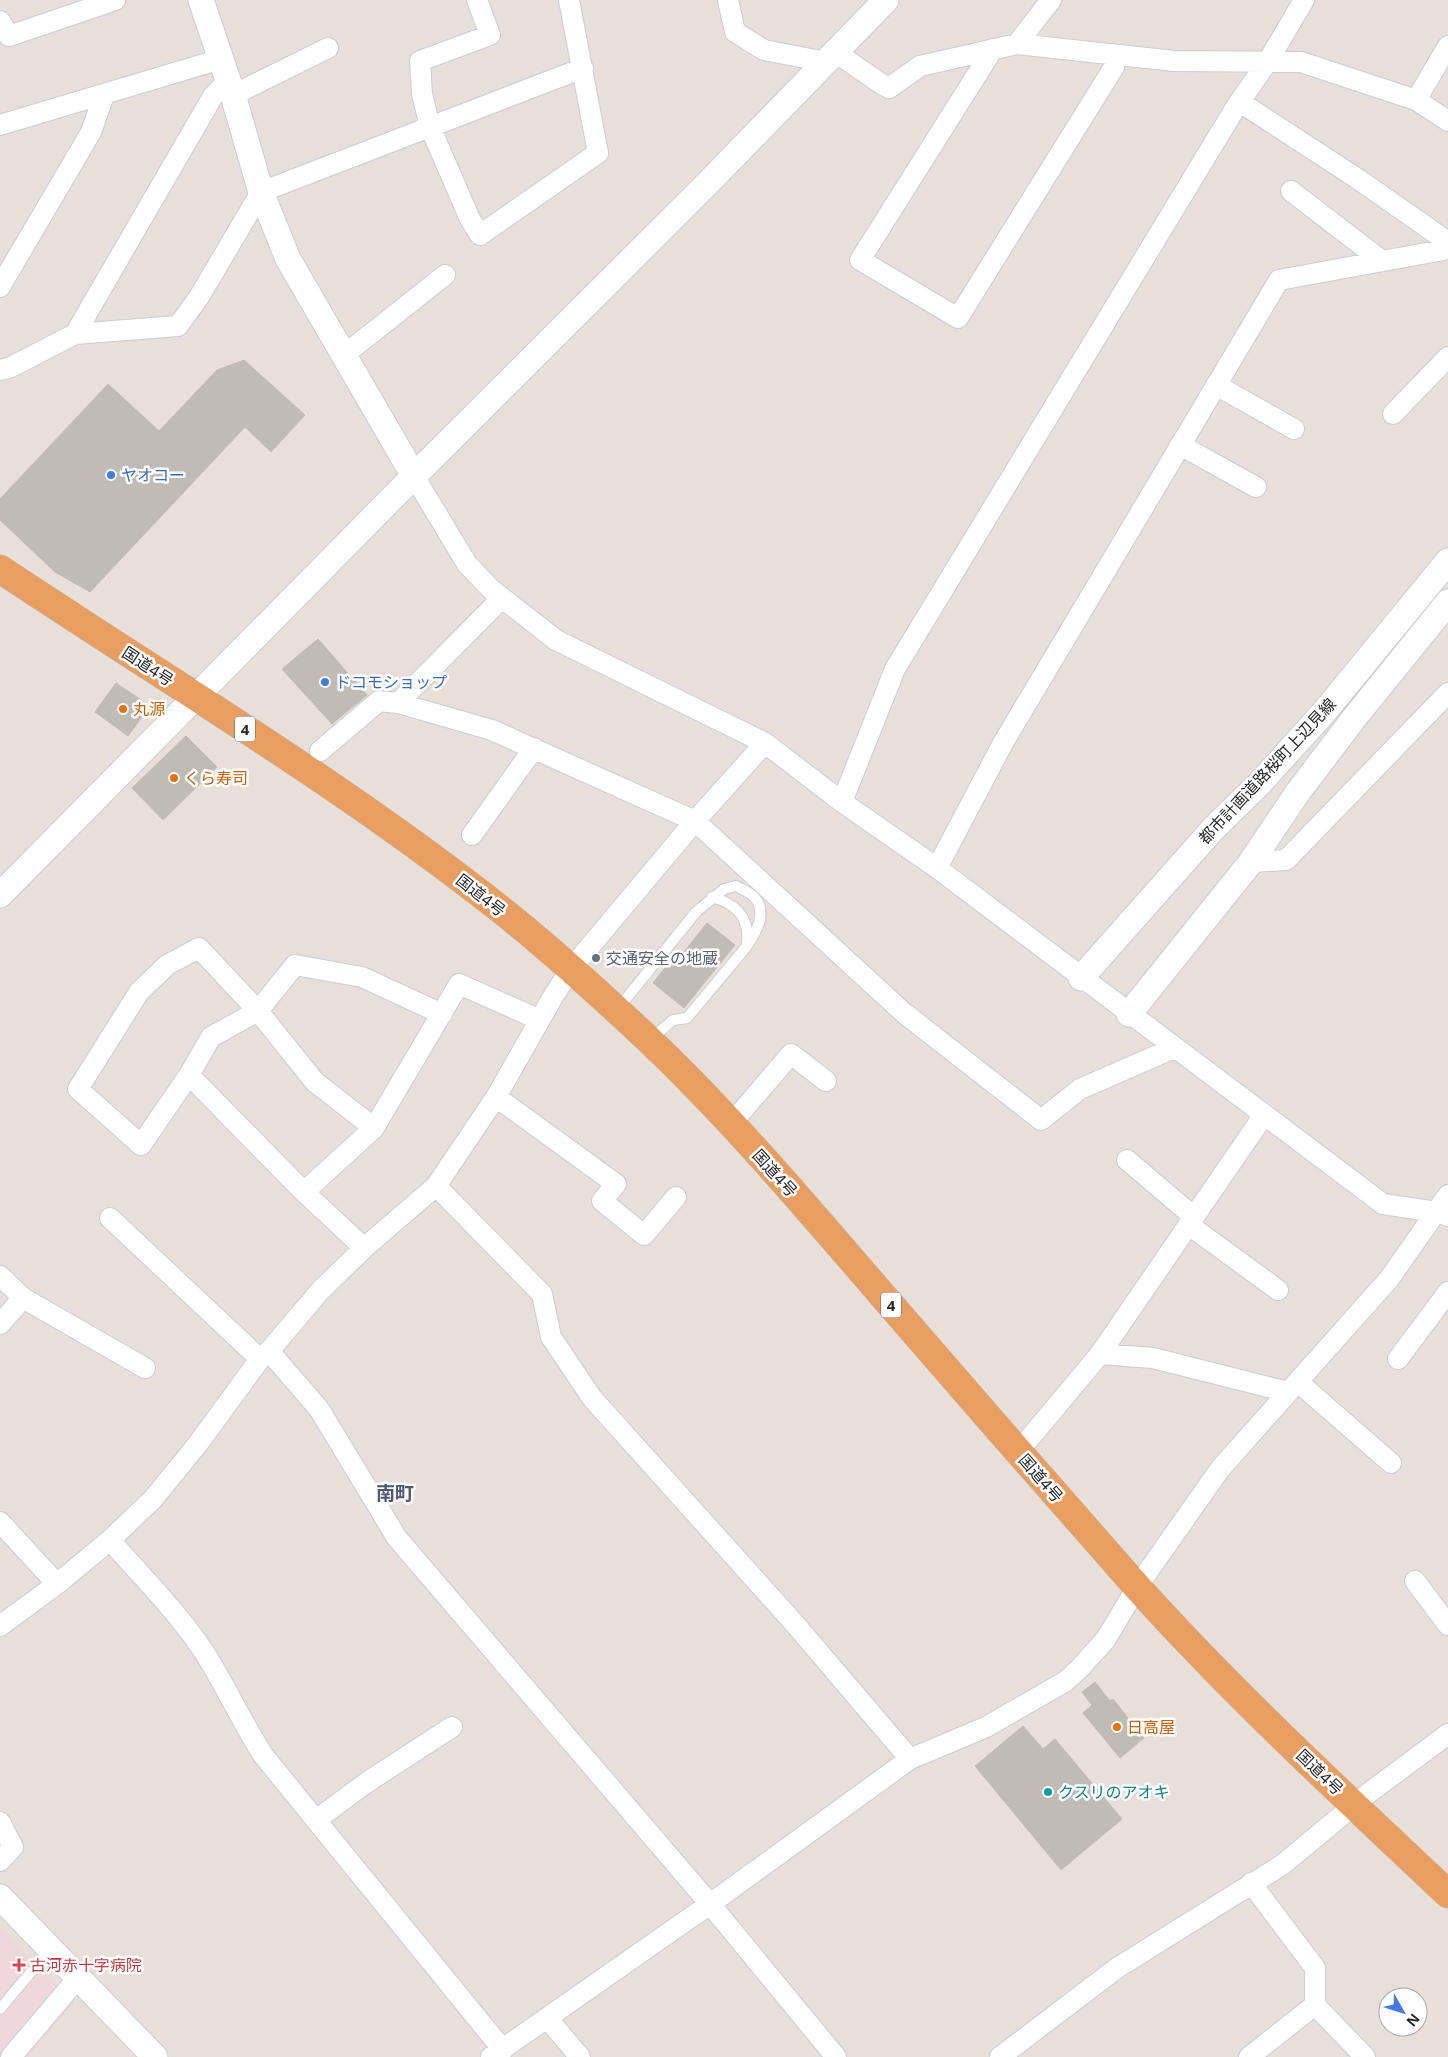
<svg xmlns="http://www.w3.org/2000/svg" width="1448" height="2057" font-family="'Noto Sans','Noto Sans JP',sans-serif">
	<rect width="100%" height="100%" fill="#e8dfd9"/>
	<path fill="#efd6db" d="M0,1927L74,2003L27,2057H0Z"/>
	<path fill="#c0bbb5" stroke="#c3bbb3" d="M244,360L305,415L271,452L245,427L90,592L55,572L0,520V499L108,384L159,431L217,370Z
		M318,639L367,695L332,724L282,669Z
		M116,683L150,706L128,736L95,712Z
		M186,736L217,767L163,820L132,788Z
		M707,923L735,945L684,1008L653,983L676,954L680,957Z
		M1095,1682L1110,1701L1113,1699L1144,1738L1120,1758L1083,1713L1092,1705L1082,1692Z
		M1023,1726L1043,1749L1055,1739L1122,1819L1061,1870L975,1766Z"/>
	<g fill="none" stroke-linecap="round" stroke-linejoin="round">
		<defs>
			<path id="service" d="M712,897C737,904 750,918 747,944
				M617,1010L696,912L724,889L736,886C741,889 749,892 753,896C769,911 756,932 747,946L687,1018L673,1020L650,1040
				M0,2009L31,1972"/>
			<path id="minor" d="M477,0L490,35L420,61L422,94L430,127L470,219L480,235L598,153L569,0
				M728,0L735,32L764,50L826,62
				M0,21L9,36L115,0
				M1017,44L1051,0
				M993,49L860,260L958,318L1114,67
				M835,52L883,85L889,88L920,66L1017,44L1174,61L1301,62L1416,100L1448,121
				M233,95L328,48
				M1416,100L1448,46
				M1240,102L1358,179L1448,242
				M0,125L221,59
				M1291,191L1382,261
				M0,287L91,132L104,95
				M75,334L213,96L228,81
				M344,355L445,275
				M0,370L11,367L75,334L178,326L199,297L261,192L583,68
				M1216,385L1294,429
				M1393,414L1448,357
				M1180,445L1256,487
				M414,476L467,564L492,590L556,640L765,743L842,802L937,868L1383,1204L1437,1212L1448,1216
				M502,598L398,703L492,730L695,821L904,1013L1041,1120L1080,1089L1174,1048
				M320,751L379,701L398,703
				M842,802L895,669L1236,107L1268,61L1304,0
				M472,835L534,748
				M1251,862L1286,860L1448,693
				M937,868L1003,743L1279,280L1448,249
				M189,1075L211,1037L258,1011L199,948L167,965L139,992L78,1089L141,1145L189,1075L304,1192L364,1248
				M496,1097L616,1184L602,1201L644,1235L676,1197
				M731,1124L791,1054L826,1081
				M374,1128L315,1082L258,1011L295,965L362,977L442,1014
				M1127,1160L1194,1217
				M436,1186L542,1294L551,1337L592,1398L794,1623L910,1759
				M304,1192L374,1128L459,984L540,1020
				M110,1218L260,1359
				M1189,1225L1278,1290
				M0,1276L23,1298L0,1324
				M23,1298L145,1368
				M269,1351L319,1409L397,1538L710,1904L836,2057
				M1100,1354L1153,1358L1288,1392
				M1398,1359L1448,1292
				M1298,1382L1391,1463
				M1017,1450L1029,1439L1100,1354L1264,1115
				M0,1522L57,1584
				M110,1540C142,1577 179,1613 206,1655C226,1687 242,1722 263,1755L503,2050
				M1415,1581L1448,1625
				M0,1626L57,1584L110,1540L153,1499L197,1445L260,1359L269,1351L320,1291L364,1248L436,1186L496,1097L554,995L571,969L695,821L765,743
				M316,1820L366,1783L452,1727
				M0,1822L13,1847L0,1861
				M1315,2005L1365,2057
				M547,2018L580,2057
				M11,2057L77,1979
				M491,2057L710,1904L910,1759L986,1727L1066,1681L1080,1668L1106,1639L1137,1587L1220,1469L1389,1279L1448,1195
				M1000,2057L1117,1968L1282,1865L1370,1792L1448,1734
				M1249,2057L1315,2005V1968L1251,1883"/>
			<path id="tertiary" d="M201,0L233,95L261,192L288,259L414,476
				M0,895L414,476L707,184L886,0
				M1081,978L1213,829L1260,783L1325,711L1448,561
				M1129,1014L1251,862L1298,792L1355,717L1448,602
				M0,1897L155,2057"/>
			<path id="trunk" d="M0,569C168,681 342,784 500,909C552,950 601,995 649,1040C733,1120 808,1209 883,1296C965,1391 1048,1486 1131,1580C1230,1691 1340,1792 1448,1894"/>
		</defs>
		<use href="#service" stroke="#c8cdd7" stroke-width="12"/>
		<use href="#minor" stroke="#c8cdd7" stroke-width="22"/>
		<use href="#tertiary" stroke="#c8cdd7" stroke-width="27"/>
		<use href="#trunk" stroke="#bebebe" stroke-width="29"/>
		<use href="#service" stroke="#fff" stroke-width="10"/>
		<use href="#minor" stroke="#fff" stroke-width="20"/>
		<use href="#tertiary" stroke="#fff" stroke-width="25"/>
		<use href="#trunk" stroke="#e89e61" stroke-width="28"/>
	</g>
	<g fill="#3f7fe0" stroke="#fff" stroke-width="2">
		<circle cx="111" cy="475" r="5"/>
		<circle cx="325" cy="682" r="5"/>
	</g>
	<g fill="#e8710a" stroke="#fff" stroke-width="2">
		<circle cx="123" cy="709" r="5"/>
		<circle cx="174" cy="778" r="5"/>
		<circle cx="1117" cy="1727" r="5"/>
	</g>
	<circle fill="#6b7280" stroke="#fff" stroke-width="2" cx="596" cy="958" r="5"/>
	<circle fill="#0f9aa8" stroke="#fff" stroke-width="2" cx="1048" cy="1792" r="5"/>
	<path fill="#e0444e" stroke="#fff" stroke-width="2" d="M16.5 1957.5h5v5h5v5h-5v5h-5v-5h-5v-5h5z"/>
	<g text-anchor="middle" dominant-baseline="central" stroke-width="5" stroke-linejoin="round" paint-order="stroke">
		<g fill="#fff" stroke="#676767" stroke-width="1">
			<rect x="235" y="716.5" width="20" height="25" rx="4"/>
			<rect x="881" y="1292.5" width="20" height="25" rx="4"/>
		</g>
		<g font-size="15" font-weight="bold" fill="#262626">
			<text x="245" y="729">4</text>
			<text x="891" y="1305">4</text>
		</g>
		<g font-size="16" fill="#366cbe" stroke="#fff" text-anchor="start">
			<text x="121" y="475">ヤオコー</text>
			<text x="335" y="682">ドコモショップ</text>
		</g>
		<g font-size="16" fill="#262626" stroke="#fff">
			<text transform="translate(148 666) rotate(33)">国道4号</text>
			<text transform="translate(1267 771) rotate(-47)">都市計画道路桜町上辺見線</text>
			<text transform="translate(481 895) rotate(38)">国道4号</text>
			<text transform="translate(775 1173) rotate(48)">国道4号</text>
			<text transform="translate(1041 1478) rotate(49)">国道4号</text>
			<text transform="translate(1320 1772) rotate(44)">国道4号</text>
		</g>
		<g font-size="16" fill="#c56008" stroke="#fff" text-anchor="start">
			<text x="133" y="709">丸源</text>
			<text x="184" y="778">くら寿司</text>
			<text x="1127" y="1727">日高屋</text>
		</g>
		<g font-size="16" fill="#5b616d" stroke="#fff" text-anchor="start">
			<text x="606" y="958">交通安全の地蔵</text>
		</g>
		<g font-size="16" fill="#0d838f" stroke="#fff" text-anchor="start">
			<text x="1058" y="1792">クスリのアオキ</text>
		</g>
		<g font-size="16" fill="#be3a42" stroke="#fff" text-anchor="start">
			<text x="30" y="1965">古河赤十字病院</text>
		</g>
		<g font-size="19" font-weight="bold" fill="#4c5872" stroke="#fff">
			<text x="395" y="1493">南町</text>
		</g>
	</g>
	<g transform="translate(1403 2012) rotate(129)"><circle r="24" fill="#ffffff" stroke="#a8a8a8"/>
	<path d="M0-4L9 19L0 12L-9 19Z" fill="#477ae7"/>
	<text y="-8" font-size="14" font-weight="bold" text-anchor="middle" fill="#262626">N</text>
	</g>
</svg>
